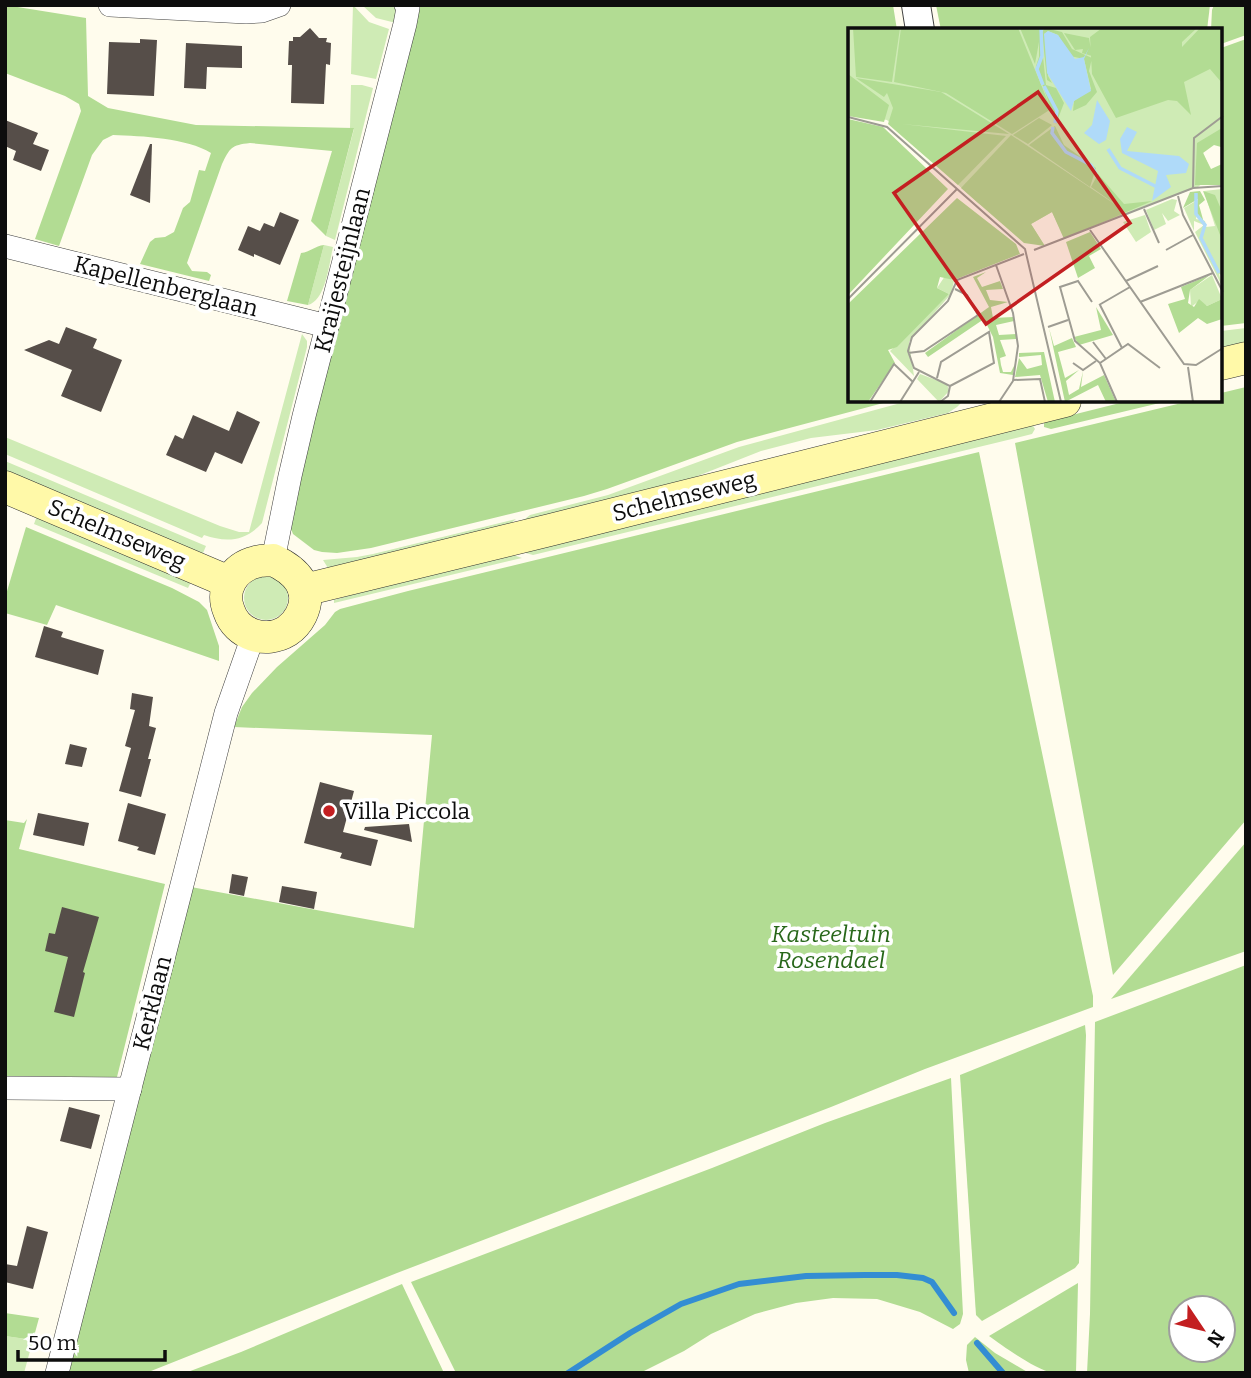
<svg xmlns="http://www.w3.org/2000/svg" width="1251" height="1378" font-family="Bitter,serif">
	<style>
		.green { fill: #cfebb5 }
		.forest { fill: #b2dc93; fill-rule: evenodd }
		.lines { fill: none; stroke-linecap: round; stroke-linejoin: round }
		.stream { stroke: #338dd3; stroke-width: 6 }
		.building { fill: #564e49 }
		.minor-casing { stroke: #404040; stroke-width: 24 }
		.tertiary-casing { stroke: #404040; stroke-width: 30 }
		.secondary-casing { stroke: #2f2f2f; stroke-width: 33 }
		.minor { stroke: #fff; stroke-width: 23 }
		.tertiary { stroke: #fff; stroke-width: 28 }
		.secondary { stroke: #fff9a8; stroke-width: 32 }
		.poi-dot { fill: #c31f21; stroke: #fff; stroke-width: 2.5 }
		.labels { text-anchor: middle; stroke-width: 7; stroke-linejoin: round; paint-order: stroke }
		.street-label { font-size: 23px; fill: #0d0d0d; stroke: #fff }
		.poi-label { font-size: 23px; fill: #0d0d0d; stroke: #fff; text-anchor: start }
		.park-label { font-size: 23px; font-style: italic; fill: #28671a; stroke: #fff }
		.inset-river { fill: none; stroke: #afdaf9; stroke-width: 3.5 }
		.inset-road { fill: none; stroke: #9e9c93; stroke-width: 2 }
		.view { fill: #c31f21; fill-opacity: 0.15; stroke: #c31f21; stroke-width: 3.5 }
		.inset-edge { fill: none; stroke: #0d0d0d; stroke-width: 3.5 }
	</style>
	<rect width="100%" height="100%" fill="#fffced"/>
	<g class="green">
		<path d="M353 5 369 22 389 29 376 79 351 74Z"/>
		<path d="M362 5H394L396 12V23L376 18Z"/>
		<path d="M351 85H362L373 88 335 240 326 236 354 129 350 128Z"/>
		<path d="M324 245 333 247C329 264 326 300 308 305Z"/>
		<path d="M1246 328V345L1221 350V331Z"/>
		<path d="M302 334 307 341V347L262 523C246 541 227 543 204 535L202 538 5 454V437L220 526 239 532H249Z"/>
		<path d="M908 401H963L957 407 948 413 877 430 811 438 761 451 690 479 611 503 516 526 530 515 608 495 739 447Z"/>
		<path d="M1032 424 1035 429 1032 434 533 555 515 550Z"/>
		<path d="M5 461 206 546 203 553 162 539 5 475Z"/>
		<path d="M38 513 191 582 188 588 34 524Z"/>
		<path d="M516 519 502 531 420 552 328 568 323 560 357 557 373 554Z"/>
		<path d="M505 552 522 558 334 603V600Z"/>
		<circle cx="266" cy="598" r="22"/>
		<path d="M5 1336 33 1340 24 1373H5Z"/>
	</g>
	<g class="forest">
		<path d="M5 5 86 18 88 96 108 108 196 125 354 128 326 236 311 221 332 151 250 143C231 145 230 148 222 164L187 263 192 271 207 272 211 275 209 281 140 264 150 242 155 238 165 237 174 232 183 208 190 202 199 170 205 171 211 153C187 138 142 136 113 135L103 140 92 155 59 246 35 239 81 111 79 104 65 96 5 73Z"/>
		<path d="M418 5H893L897 30H850V401H891L737 442 607 489 584 496 371 548 337 553 322 552 314 550 293 534 291 529 295 489 335 323Z"/>
		<path d="M936 5H1210L1207 30H941Z"/>
		<path d="M1214 5H1246V35L1221 44V30H1211L1212 10Z"/>
		<path d="M1246 39V323L1221 326V48Z"/>
		<path d="M324 245 308 305 287 301 301 253C310 252 315 246 324 245Z"/>
		<path d="M1246 387V820L1113 975 1015 443 1190 401H1221V393Z"/>
		<path d="M1128 401H1168L1051 429 1044 427V422Z"/>
		<path d="M979 452 1093 996V1007L925 1069 831 1107 397 1273 146 1373H67L191 887 414 928 432 735 234 727 242 707 252 693 277 667 325 625 335 612 340 609 408 591Z"/>
		<path d="M26 527 172 588 199 602 207 610 219 646V661L56 605 47 625 5 613V598Z"/>
		<path d="M27 819 19 849 165 884 117 1077 5 1076V820L24 823Z"/>
		<path d="M1246 842V951L1111 999Z"/>
		<path d="M1246 965V1373H1087L1090 1314 1095 1022ZM1181 1308H1223V1350H1181Z"/>
		<path d="M1085 1025 1086 1035 1079 1263 1075 1268 982 1321 976 1315 960 1075Z"/>
		<path d="M951 1078 963 1314 960 1324 953 1329 920 1312 877 1299 833 1298 796 1303 755 1314 711 1334 684 1351 640 1373H456L411 1282 712 1168 825 1123Z"/>
		<path d="M1078 1283 1076 1373C1068 1373 1060 1374 1053 1373 1035 1369 1004 1347 989 1336Z"/>
		<path d="M402 1284 444 1373H185L241 1352Z"/>
		<path d="M5 1313 39 1318 33 1340 5 1336Z"/>
		<path d="M975 1337 995 1353 1029 1373H969L966 1360 967 1345Z"/>
	</g>
	<g class="lines">
		<g class="stream">
			<path d="M977 1343 1003 1373"/>
			<path d="M568 1373 630 1333 681 1304 739 1284 806 1276 865 1275H897L923 1278 932 1282 954 1313"/>
		</g>
	</g>
	<g class="building">
		<path d="M310 28 319 38H327L326 42 331 43 330 65 326 64 324 104 291 103 292 65H288L289 41H293V37H300Z"/>
		<path d="M140 39 157 40 154 96 107 94 109 42 140 43Z"/>
		<path d="M186 43 242 46V68L207 67 206 89 184 88Z"/>
		<path d="M5 120 38 133 33 144 49 150 41 171 13 160 16 151 5 146Z"/>
		<path d="M150 144H152L150 203 130 195Z"/>
		<path d="M280 212 299 220 280 265 254 254V257L238 250 248 226 260 231 264 223 274 227Z"/>
		<path d="M66 327 97 339 93 348 122 360 101 412 61 396 72 370 24 350 49 340 59 344Z"/>
		<path d="M237 411 260 422 242 464 215 452 206 472 166 455 175 435 183 439 193 415 229 431Z"/>
		<path d="M44 626 63 632 61 637 104 650 98 675 35 657Z"/>
		<path d="M132 693 153 697 149 726 156 728 148 759H151L141 797 119 791 131 748 125 746 135 710 130 709Z"/>
		<path d="M70 744 87 748 82 767 65 764Z"/>
		<path d="M320 782 354 791 343 832 378 840 371 866 340 858 342 853 304 843Z"/>
		<path d="M128 803 166 814 155 855 137 850 139 847 118 841Z"/>
		<path d="M38 813 89 823 84 846 33 835Z"/>
		<path d="M409 824 412 842 364 830 365 827Z"/>
		<path d="M232 874 248 877 244 896 229 893Z"/>
		<path d="M282 886 317 892 314 909 279 902Z"/>
		<path d="M62 907 99 917 83 972 85 973 74 1017 54 1012 68 957 45 951 49 933 55 934Z"/>
		<path d="M69 1107 100 1115 91 1149 60 1141Z"/>
		<path d="M27 1226 48 1232 33 1289 5 1282V1264L17 1266Z"/>
	</g>
	<g class="lines">
		<g class="minor-casing">
			<g id="minor">
				<path d="M110 5 246 12 262 11 279 5"/>
				<path d="M5 246 327 326"/>
				<path d="M273 560 290 476 304 416 405 24 408 8 406 5"/>
				<path d="M5 1088 130 1089"/>
				<path d="M57 1373 226 713 253 636"/>
			</g>
		</g>
		<g class="tertiary-casing">
			<path id="tertiary" d="M916 5 920 30"/>
		</g>
		<g class="secondary-casing">
			<g id="secondary">
				<path d="M1221 364 1246 358"/>
				<path d="M5 487 229 582"/>
				<path d="M273 560C295 570 314 588 301 615 298 621 293 627 287 631 266 644 237 635 229 611 220 589 234 567 256 562 261 560 268 561 273 560Z"/>
				<path d="M304 590 550 530 1065 401"/>
			</g>
		</g>
		<use href="#minor" class="minor"/>
		<use href="#tertiary" class="tertiary"/>
		<use href="#secondary" class="secondary"/>
	</g>
	<circle class="poi-dot" cx="329" cy="811" r="7"/>
	<g class="labels">
		<g class="street-label">
			<text transform="translate(342 270) rotate(-76)" y="8">Kraijesteijnlaan</text>
			<text transform="translate(166 286) rotate(14)" y="8">Kapellenberglaan</text>
			<text transform="translate(684 496) rotate(-14)" y="8">Schelmseweg</text>
			<text transform="translate(117 534) rotate(23)" y="8">Schelmseweg</text>
			<text transform="translate(152 1003) rotate(-76)" y="8">Kerklaan</text>
		</g>
		<g class="poi-label">
			<text x="343" y="819">Villa Piccola</text>
		</g>
		<g class="park-label">
			<text x="831" y="942">Kasteeltuin<tspan x="831" dy="26">Rosendael</tspan></text>
		</g>
	</g>
	<g transform="translate(848 28)">
		<rect width="374" height="374" fill="#fffced"/>
		<path d="M0 0H374V111L354 122 363 143 374 139 350 159 216 209 204 184 183 196 196 217 130 175 39 92 0 86ZM374 161V247L371 246 374 258 347 204 356 197 346 193V203L336 180 351 171 348 191 357 193 358 199 367 198 356 163ZM324 171 329 172 326 183 332 187 320 193 314 185 318 196 306 202 298 182ZM297 187 303 204 288 214 275 194ZM364 247 374 271 359 278 351 273 343 279 342 262ZM97 248 106 253 103 266 61 314 66 348 42 323 101 266 89 260ZM72 346 99 356 101 363 91 374 69 351Z" fill="#cfebb5"/>
		<path d="M5 0H52L44 54 8 49ZM53 0H170L203 81 164 106 98 65 46 54ZM172 0H192L198 57 208 60 216 75 208 96 188 38 191 29V14L187 36ZM197 0 214 4 224 21 244 30 241 43 249 64 238 77 225 83 226 73 243 61 236 31 222 28 210 7 200 3 196 6 200 14V48L204 55 199 52 194 4ZM254 0H349L334 14V19L352 0H374V55L362 41 336 54 343 87 329 73 320 72 268 90 244 46 242 9ZM216 5 241 10 244 28 234 25 235 21 227 22ZM0 46 41 77 36 94 0 88ZM8 50 93 64 161 106 54 96 158 108 110 157 40 96 45 80 39 65 36 69ZM191 90 204 97 180 116 165 107ZM0 91 35 99 100 161 0 267ZM207 98 216 117 248 140 242 159 181 117ZM374 100 373 119 366 117 355 125 363 141 374 136V157H347L349 115ZM163 107 277 183 243 159 250 146 276 176 304 173 216 211 204 184 183 196 197 218 176 215 113 160ZM352 163 357 172 351 177 356 195 348 186 350 171 335 180 342 164ZM355 163 367 167 373 181 374 212ZM109 170 168 216 172 226 106 252 92 249 89 260 101 266 49 319 40 322 47 335 20 374H0V276ZM242 204 253 221 241 228 247 240 230 250 218 214ZM138 244 129 250 134 259 152 253 155 261 138 262 142 272 160 274 143 279 145 290 165 289 166 293 148 297 151 307 168 306V311L152 312 158 328 152 330 153 337 155 344H163L167 336 165 347 152 345 145 309 136 291 80 329 77 325 141 279 125 249ZM362 247 342 262 340 275 346 279 351 271 359 278 374 271V291L359 296 350 290 331 305 320 276 337 271 333 259ZM248 279 265 307 231 317 226 309 253 302ZM201 300 206 318 224 310 228 319 210 324 217 350 231 342 218 353 221 367 231 361 235 343 233 359 256 347 268 374H258L250 357 217 374ZM196 324 207 374H200L192 347 167 349 171 330 179 341 194 337 193 327 171 329V325Z" fill="#b2dc93"/>
		<path d="M200 3 210 7 227 31 236 29 241 20 236 31 243 63 226 73 223 83 199 45 196 6ZM249 72 262 93 258 112 251 116 236 105 244 97ZM279 99 289 104 279 123 331 128 341 136 338 145 318 147 323 159 304 173 310 143 274 125 272 111Z" fill="#afdaf9"/>
		<path class="inset-river" d="M193 0 194 28 189 41 195 57M196 58 209 83 207 95M205 99 204 105 218 124 243 137 248 146M260 121 272 140 309 159M348 165V186L357 197 353 210 371 245"/>
		<path class="inset-road" d="M0 89 39 99 177 221 213 374M345 160 346 110 375 88M330 168 335 187 375 264M296 181 311 215M242 202 336 336 348 337 375 320M186 222 345 160 375 158M318 222 345 207M148 237 165 285 170 318 165 353 151 374M278 253 310 238M0 271 109 161M244 274 230 253 212 259 227 313 252 335 269 374M292 274 365 245M251 277 282 259M252 277 274 320M200 299 220 292M245 314 258 331M60 325 76 323 130 287 119 267 107 261M225 335 235 342 248 333M252 335 280 316 312 340M340 339 345 374M89 350 93 334 141 304 146 335 102 358M165 352 192 351 197 374M22 374 46 336 65 354M52 374 71 344M92 374 100 368 102 358 66 340 60 323 64 309 100 273 109 252 176 226"/>
		<path class="view" d="M190 64 282 195 138 296 46 165Z"/>
		<rect width="374" height="374" class="inset-edge"/>
	</g>
	<rect width="1251" height="1378" fill="none" stroke="#0d0d0d" stroke-width="14"/>
	<g transform="translate(1202 1329) rotate(125)"><circle r="33" fill="#ffffff" stroke="#9e9e9e" stroke-width="2"/>
	<path d="M0-5L12 26L0 18L-12 26Z" fill="#c31f21"/>
	<text y="-10" font-size="19" font-weight="bold" text-anchor="middle" fill="#0d0d0d">N</text>
	</g>
	<path d="M18 1350v10h147v-10" fill="none" stroke="#0d0d0d" stroke-width="3.5"/>
	<text x="28" y="1350" font-size="21" fill="#0d0d0d" stroke="#ffffff" stroke-width="5" paint-order="stroke">50 m</text>
</svg>
